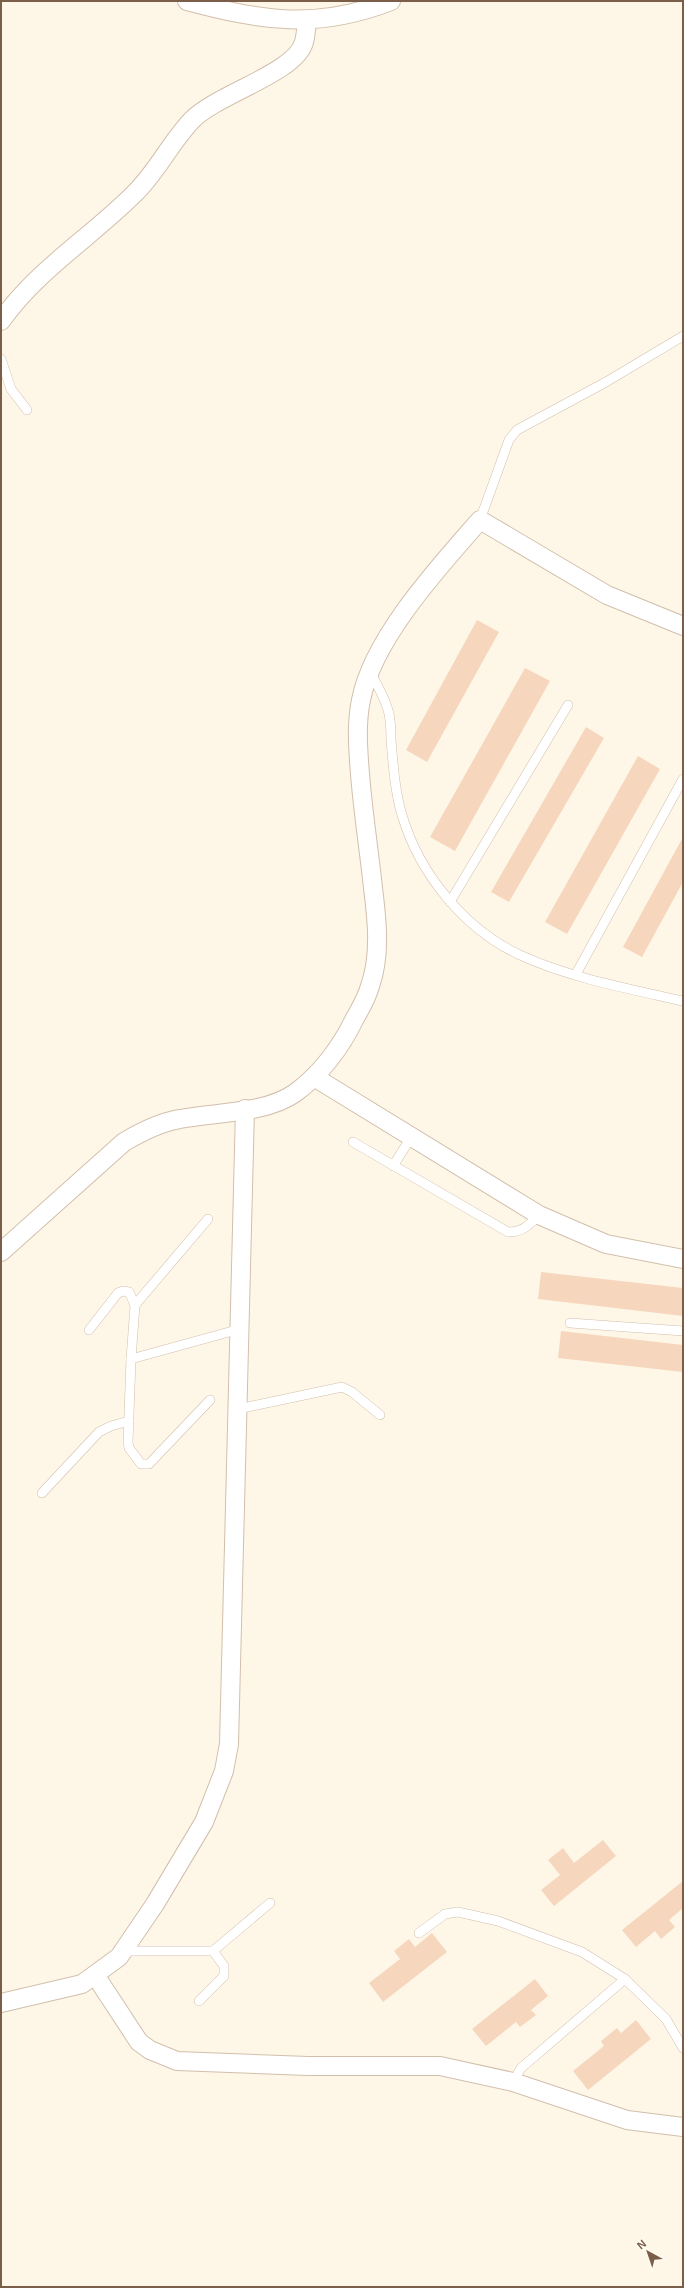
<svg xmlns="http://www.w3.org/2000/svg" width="684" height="2288" font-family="Helvetica,sans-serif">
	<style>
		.building { fill: #f6d7bd }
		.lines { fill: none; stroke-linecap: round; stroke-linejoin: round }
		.lane-casing { stroke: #d2bfac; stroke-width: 10 }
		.street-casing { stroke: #d2bfac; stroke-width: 20 }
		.lane { stroke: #fff; stroke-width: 9 }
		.street { stroke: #fff; stroke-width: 18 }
	</style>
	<rect width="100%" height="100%" fill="#fef7e8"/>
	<g class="building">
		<path d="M477 620 499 632 427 762 406 750Z"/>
		<path d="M525 668 550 681 455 851 430 837Z"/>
		<path d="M586 727 604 738 509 902 491 892Z"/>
		<path d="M638 756 660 769 567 934 545 922Z"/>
		<path d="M683 837V882L642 957 623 947Z"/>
		<path d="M541 1272 683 1288V1316L538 1299Z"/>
		<path d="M561 1331 683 1345V1372L558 1358Z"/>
		<path d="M603 1840 616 1856 554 1906 541 1890 560 1875 548 1860 563 1848 574 1863Z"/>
		<path d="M683 1881V1908L669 1920 675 1927 661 1939 655 1931 636 1947 622 1930Z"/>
		<path d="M432 1933 447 1952 383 2002 369 1983 400 1959 394 1951 409 1939 415 1947Z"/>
		<path d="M535 1979 548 1996 531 2010 536 2015 520 2027 516 2022 486 2046 472 2029Z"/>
		<path d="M636 2020 651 2039 588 2090 573 2071 604 2046 601 2041 617 2028 621 2033Z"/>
	</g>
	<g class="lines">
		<g class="lane-casing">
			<g id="lane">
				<path d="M1 359 11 389 27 410"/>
				<path d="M480 520 509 440 517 430 606 382 683 336"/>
				<path d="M370 672C377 684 384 696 388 710 391 719 391 730 391 740 393 764 395 792 402 815 419 873 464 929 520 955 570 978 630 989 683 1001"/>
				<path d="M450 902 568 705"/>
				<path d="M576 974 683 779"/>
				<path d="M353 1142 508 1232C523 1232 529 1225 539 1215"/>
				<path d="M393 1166 412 1136"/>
				<path d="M135 1305 208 1219"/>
				<path d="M570 1323 683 1331"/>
				<path d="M89 1330 118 1293 123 1291 129 1292 135 1305 131 1359"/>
				<path d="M210 1400 149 1464H141L129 1448 128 1442 131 1359 240 1329"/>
				<path d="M238 1409 342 1387 352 1392 380 1415"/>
				<path d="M42 1493 99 1432 111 1426 129 1421"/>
				<path d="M419 1933 445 1914 458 1912 498 1921 582 1952 625 1979 666 2019 683 2048"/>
				<path d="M123 1951H213L270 1903"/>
				<path d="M199 2001 224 1976V1966L213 1951"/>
				<path d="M513 2082 521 2068 625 1979"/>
			</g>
		</g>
		<g class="street-casing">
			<g id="street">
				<path d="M187 1C263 21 316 30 391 1"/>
				<path d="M1 321C37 270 90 238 134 194 157 172 170 143 192 120 217 94 296 73 304 42 306 35 306 28 307 21"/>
				<path d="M314 1077 539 1215 606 1244 683 1259"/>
				<path d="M1 1252 124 1142C141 1132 160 1122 180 1119 216 1112 265 1114 295 1093 320 1075 341 1047 354 1020 360 1009 367 998 370 986 381 955 377 920 373 888 369 850 363 812 360 774 358 749 356 724 361 700 373 638 439 567 480 520L607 595 683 626"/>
				<path d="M95 1975 139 2042 150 2050 177 2061 308 2066H440L513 2082 627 2120 683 2127"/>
				<path d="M1 2003 82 1984 119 1957 155 1904 204 1822 224 1771 229 1744 245 1109"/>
			</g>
		</g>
		<use href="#lane" class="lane"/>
		<use href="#street" class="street"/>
	</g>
	<rect width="684" height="2288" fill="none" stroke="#7b5e49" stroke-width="4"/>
	<g transform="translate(648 2252) rotate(320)" stroke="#fffaf0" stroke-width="3" paint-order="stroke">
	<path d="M0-3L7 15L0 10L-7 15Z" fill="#7b5e49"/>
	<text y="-6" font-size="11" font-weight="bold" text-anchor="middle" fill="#7b5e49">N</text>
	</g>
</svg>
